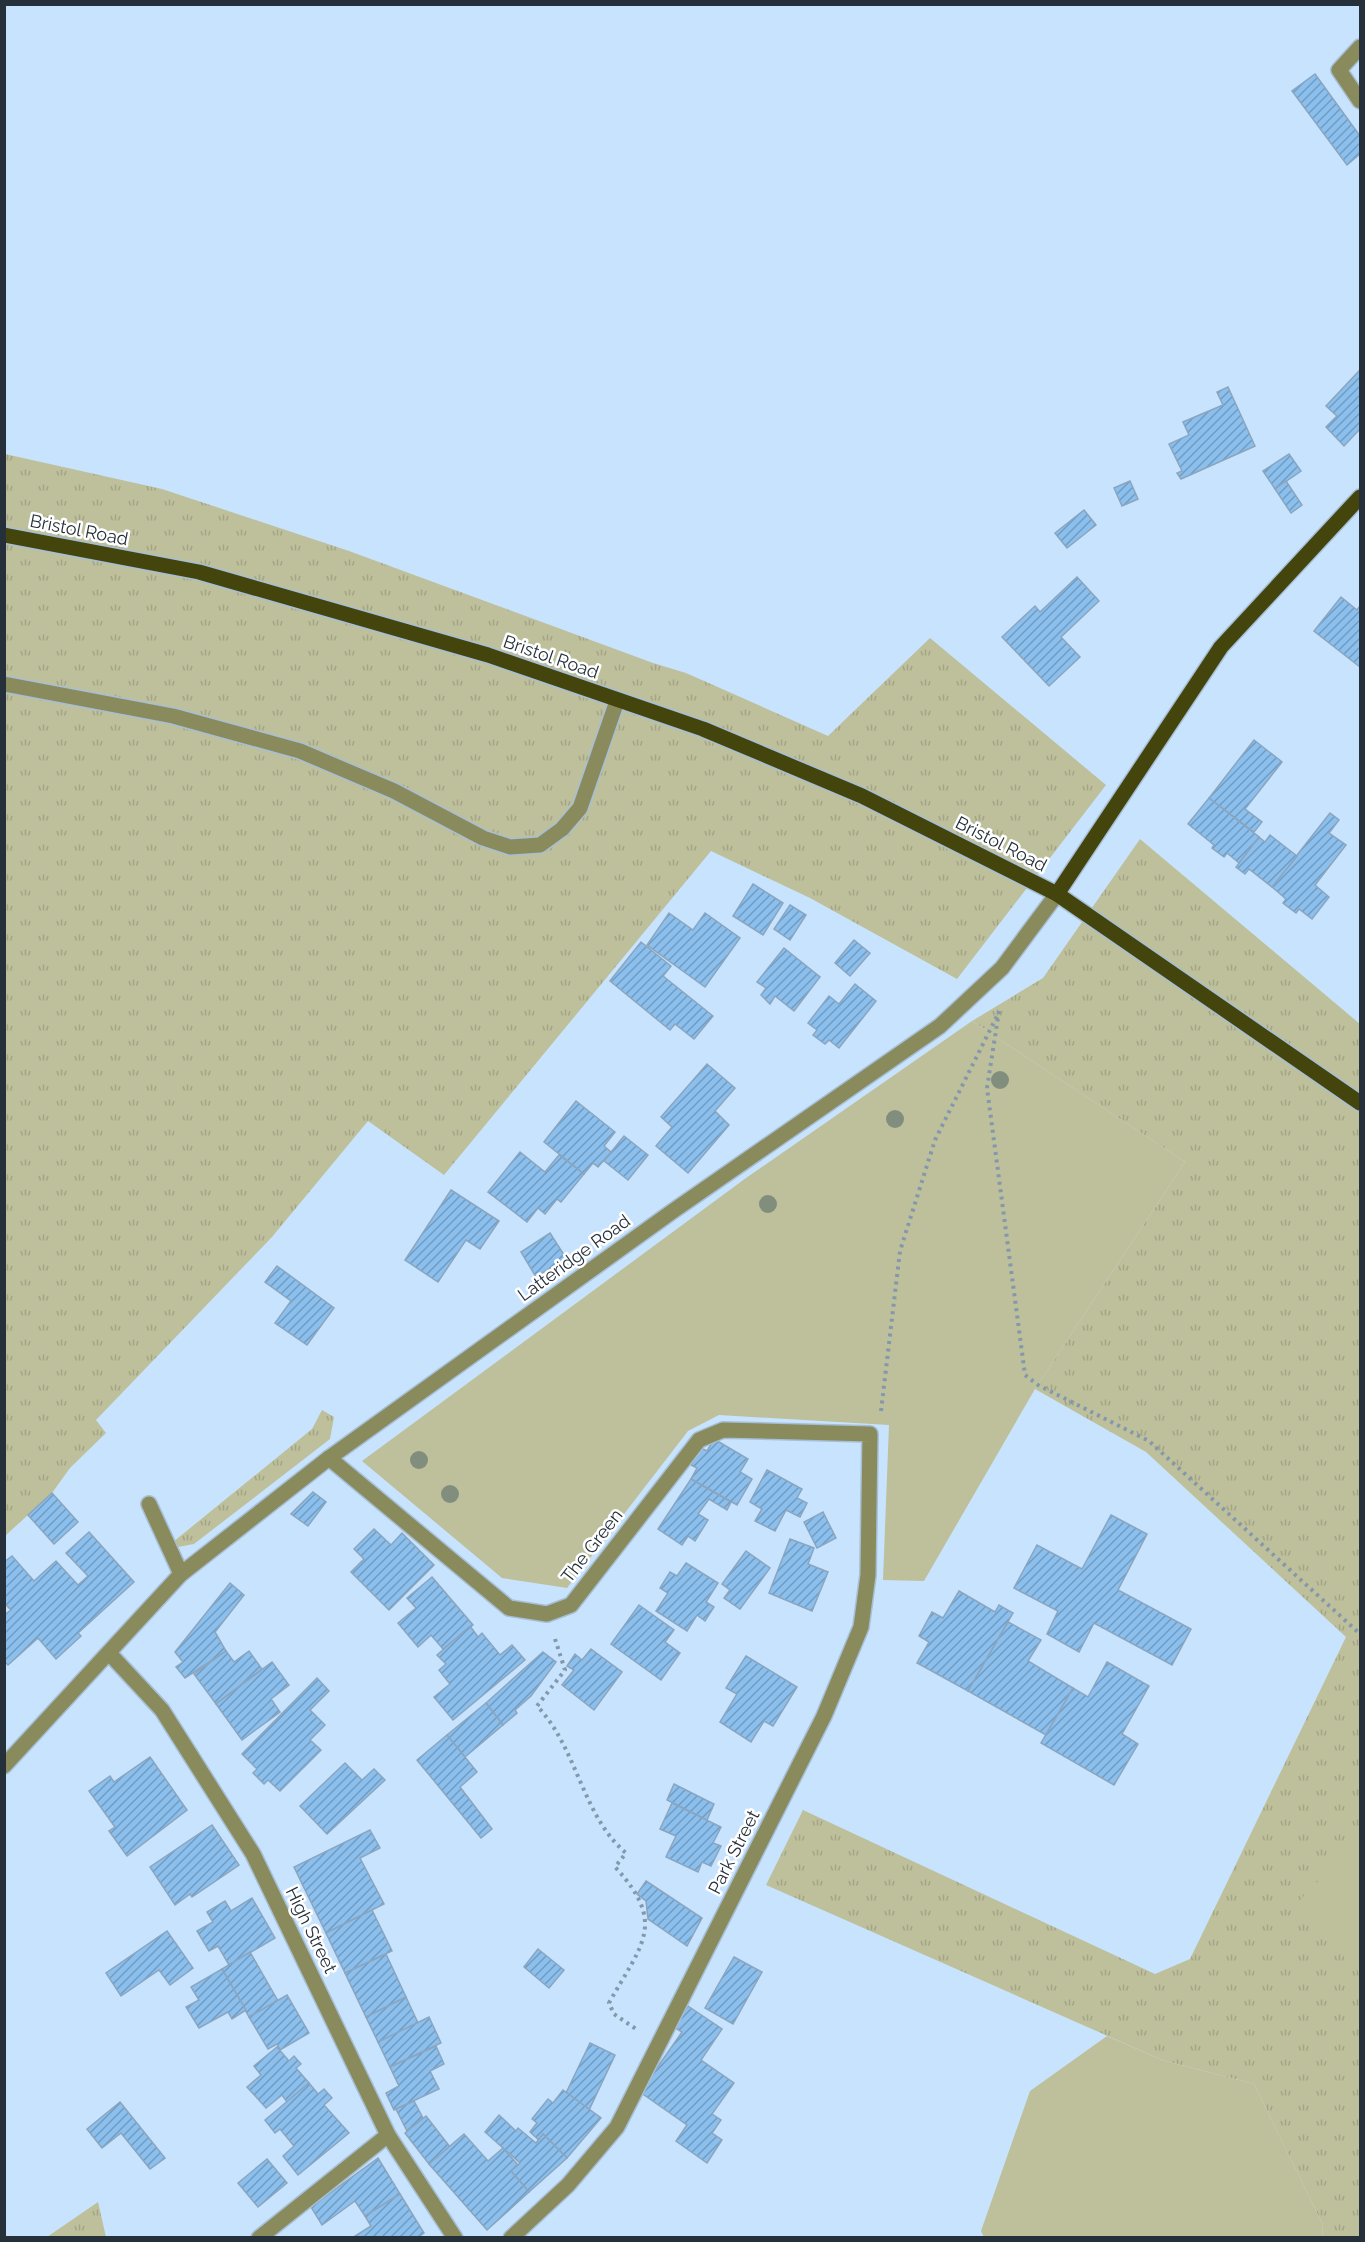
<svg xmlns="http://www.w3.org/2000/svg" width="1365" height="2242" font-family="Raleway,sans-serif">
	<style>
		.grass { fill: url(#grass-tufts) }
		.park { fill: #bec09b }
		.building { fill: url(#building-hatch); stroke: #8ba5be; stroke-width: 1.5 }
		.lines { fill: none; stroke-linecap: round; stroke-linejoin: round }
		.minor-casing { stroke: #a7bfd6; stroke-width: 18 }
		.major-casing { stroke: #a7bfd6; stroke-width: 18 }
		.path { stroke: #8398ab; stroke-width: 4; stroke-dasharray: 3 4.5; stroke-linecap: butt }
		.minor { stroke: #8a8b5d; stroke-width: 15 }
		.major { stroke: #44450d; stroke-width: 15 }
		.tree { fill: #818e7e }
		.labels { text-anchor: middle; stroke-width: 5; stroke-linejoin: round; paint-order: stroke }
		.street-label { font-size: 18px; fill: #25303a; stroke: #fff }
	</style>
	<defs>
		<pattern id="grass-tufts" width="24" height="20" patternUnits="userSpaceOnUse" patternTransform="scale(1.5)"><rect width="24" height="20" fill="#bec09b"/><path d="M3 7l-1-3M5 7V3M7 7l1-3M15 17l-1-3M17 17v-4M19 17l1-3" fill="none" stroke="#a3a586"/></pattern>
		<pattern id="building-hatch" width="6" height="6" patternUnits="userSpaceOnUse" patternTransform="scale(1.5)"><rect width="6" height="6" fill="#8bbfed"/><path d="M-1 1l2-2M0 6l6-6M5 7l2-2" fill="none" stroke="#719cc1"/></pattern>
	</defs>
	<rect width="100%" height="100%" fill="#c7e3fd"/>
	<g class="grass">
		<path d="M5 454 162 489 349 551 653 663 686 673 828 736 930 638 1106 785 957 979 810 898 711 851 444 1175 368 1121 272 1237 96 1420 106 1433 70 1468 52 1493 5 1536Z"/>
		<path d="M1140 839 1360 1024V2237H1322L1323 2225 1254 2084 1162 2060 766 1885 803 1810 1155 1974 1190 1959 1346 1637 1146 1452 1035 1389 1185 1162 972 1021 1043 978Z"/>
		<path d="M322 1410 334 1417 330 1439 194 1544 178 1547 173 1542 312 1429Z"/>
		<path d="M98 2202 106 2237H47Z"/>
	</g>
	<g class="park">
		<path d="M972 1021 1185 1162 1035 1389 924 1581 883 1580 889 1425 719 1415 688 1431 567 1588 502 1578 362 1461 746 1178Z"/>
		<path d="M1360 1839V1973L1294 1906Z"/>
		<path d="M1107 2036 1162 2060 1254 2084 1323 2225 1322 2237H984L981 2231 1030 2091Z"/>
	</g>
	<g class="building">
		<path d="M1315 74 1360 136V154L1347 165 1292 91Z"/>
		<path d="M1360 370V429L1344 446 1326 427 1337 416 1326 406Z"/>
		<path d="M1228 387 1255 446 1181 479 1177 473 1182 471 1169 444 1189 435 1183 422 1223 405 1217 392Z"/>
		<path d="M1289 454 1301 471 1275 489 1263 471Z"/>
		<path d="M1130 481 1138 499 1122 506 1114 488Z"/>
		<path d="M1286 481 1302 505 1291 513 1275 489Z"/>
		<path d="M1084 510 1096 525 1067 548 1055 533Z"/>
		<path d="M1077 577 1099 601 1061 637 1080 657 1049 686 1002 637 1035 606 1040 612Z"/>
		<path d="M1341 597 1357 610 1360 606V667L1314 631Z"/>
		<path d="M1254 740 1282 762 1245 809 1262 822 1254 832 1209 798Z"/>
		<path d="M1209 798 1259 837 1239 863 1227 853 1224 857 1212 848 1214 845 1188 824Z"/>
		<path d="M1330 813 1339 820 1329 833 1346 845 1315 885 1329 897 1312 919 1299 909 1296 913 1283 903 1286 899 1272 887Z"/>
		<path d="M1270 835 1297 856 1272 887 1249 869 1245 874 1236 867 1259 837 1265 842Z"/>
		<path d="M753 884 783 903 763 935 733 916Z"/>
		<path d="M790 905 806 915 790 940 774 929Z"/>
		<path d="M669 913 693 930 705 913 740 938 705 987 647 945Z"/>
		<path d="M854 940 870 953 850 976 835 963Z"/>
		<path d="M641 942 671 966 663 976 713 1016 694 1039 675 1024 670 1030 610 981Z"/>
		<path d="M784 948 820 977 794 1011 775 996 770 1004 761 995 766 988 757 982Z"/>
		<path d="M855 984 876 1001 839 1048 829 1040 825 1044 813 1035 817 1030 808 1023 829 996 839 1004Z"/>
		<path d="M707 1064 735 1088 715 1111 729 1125 688 1173 656 1146 672 1127 661 1117Z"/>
		<path d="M576 1101 615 1132 604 1146 611 1152 598 1167 593 1163 584 1174 544 1142Z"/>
		<path d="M624 1136 648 1155 628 1180 604 1161Z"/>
		<path d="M520 1152 545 1172 559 1155 584 1174 561 1202 557 1199 545 1214 538 1208 527 1222 488 1192Z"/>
		<path d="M451 1190 499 1221 480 1249 466 1240 438 1282 405 1260Z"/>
		<path d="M550 1233 566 1258 536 1277 521 1252Z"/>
		<path d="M277 1266 334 1308 307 1345 275 1323 291 1301 265 1282Z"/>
		<path d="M714 1439 748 1459 740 1472 752 1479 737 1505 691 1479 697 1468 691 1465 701 1448 707 1451Z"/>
		<path d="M767 1470 802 1489 797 1498 807 1503 800 1517 786 1510 775 1531 755 1521 762 1509 750 1502Z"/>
		<path d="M691 1479 731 1502 727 1510 709 1499 698 1514 708 1520 695 1541 688 1536 682 1545 658 1529Z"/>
		<path d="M313 1492 326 1502 308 1526 291 1514Z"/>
		<path d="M52 1493 78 1522 54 1544 28 1515Z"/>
		<path d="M823 1512 836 1538 817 1548 804 1522Z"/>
		<path d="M1111 1515 1147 1534 1118 1590 1191 1629 1172 1665 1094 1623 1079 1652 1047 1634 1058 1611 1014 1588 1037 1545 1082 1569Z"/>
		<path d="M374 1529 391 1545 402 1533 434 1565 389 1610 351 1572 364 1559 354 1549Z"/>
		<path d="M89 1532 134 1582 78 1633 81 1636 56 1659 38 1638 8 1665 4 1661V1615L11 1610 4 1603V1562L12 1556 34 1581 56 1561 78 1585 88 1576 66 1553Z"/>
		<path d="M790 1539 814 1548 808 1564 828 1572 812 1611 769 1593Z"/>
		<path d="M746 1551 770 1568 740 1609 724 1598 730 1590 722 1584Z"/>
		<path d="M686 1563 718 1583 706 1602 714 1607 705 1621 697 1615 687 1631 656 1611 668 1593 660 1588 670 1572 677 1576Z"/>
		<path d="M432 1577 473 1625 443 1649 431 1635 418 1647 398 1623 416 1608 407 1598Z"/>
		<path d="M230 1583 244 1595 215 1632 226 1651 185 1678 176 1667 183 1662 175 1652Z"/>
		<path d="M959 1591 995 1612 999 1605 1013 1613 968 1691 917 1663 929 1642 919 1636 932 1612 943 1618Z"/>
		<path d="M639 1605 674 1630 665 1642 680 1653 661 1680 611 1644Z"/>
		<path d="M1008 1622 1041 1640 1028 1661 1073 1688 1046 1735 968 1691Z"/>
		<path d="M470 1626 478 1637 482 1633 500 1655 512 1645 525 1660 453 1720 434 1697 450 1684 439 1670 446 1664 437 1655Z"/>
		<path d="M591 1649 622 1672 594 1710 562 1685 574 1670 567 1666 575 1654 582 1660Z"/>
		<path d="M226 1651 234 1662 249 1651 262 1669 216 1704 194 1674Z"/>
		<path d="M543 1652 556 1662 531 1696 515 1710 517 1713 503 1725 486 1703Z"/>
		<path d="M746 1656 797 1687 773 1726 764 1721 751 1742 720 1722 737 1694 726 1688Z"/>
		<path d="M272 1662 289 1685 271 1699 280 1712 242 1740 216 1704Z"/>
		<path d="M1107 1662 1149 1686 1122 1734 1138 1744 1114 1785 1041 1743 1073 1688 1088 1697Z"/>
		<path d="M317 1678 329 1691 310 1710 325 1725 310 1740 321 1750 280 1791 268 1780 264 1784 253 1773 257 1769 242 1754Z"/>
		<path d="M486 1703 503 1725 465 1757 447 1735Z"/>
		<path d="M447 1735 477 1772 460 1787 492 1829 481 1838 417 1760Z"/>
		<path d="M150 1757 187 1810 127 1856 109 1831 115 1827 89 1791 110 1776 114 1782Z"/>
		<path d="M345 1763 362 1780 374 1769 385 1780 327 1834 300 1806Z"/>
		<path d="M674 1784 714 1804 707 1820 667 1800Z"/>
		<path d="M672 1803 721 1827 713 1843 721 1846 711 1866 702 1862 698 1872 666 1857 676 1836 660 1829Z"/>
		<path d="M212 1825 239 1865 192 1897 190 1894 175 1905 150 1867Z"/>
		<path d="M370 1830 380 1848 360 1858 384 1904 326 1933 294 1867Z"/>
		<path d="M646 1881 702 1918 687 1946 648 1919 646 1901 637 1894Z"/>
		<path d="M252 1898 275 1938 229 1965 218 1946 209 1951 197 1931 213 1922 207 1912 225 1901 231 1911Z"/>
		<path d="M372 1910 392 1951 345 1973 326 1933Z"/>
		<path d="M167 1931 193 1968 170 1985 159 1970 121 1996 106 1973Z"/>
		<path d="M538 1949 564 1970 549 1988 524 1967Z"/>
		<path d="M250 1952 278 2001 249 2017 222 1969Z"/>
		<path d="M386 1954 406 1997 366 2017 345 1973Z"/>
		<path d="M734 1957 762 1972 733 2024 705 2008Z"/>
		<path d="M222 1969 246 2010 232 2019 228 2012 199 2028 186 2007 199 2000 191 1987Z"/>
		<path d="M287 1995 309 2033 280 2050 277 2044 268 2049 249 2017Z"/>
		<path d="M406 1997 418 2023 378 2042 366 2017Z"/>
		<path d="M688 2006 722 2029 701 2060 734 2083 712 2114 721 2120 712 2133 722 2140 707 2163 676 2141 687 2125 640 2092 682 2032 674 2027Z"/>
		<path d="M429 2017 441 2043 390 2067 378 2042Z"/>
		<path d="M590 2043 615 2055 589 2110 566 2093Z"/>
		<path d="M436 2046 444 2064 430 2071 439 2089 394 2110 386 2093 399 2086 390 2067Z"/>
		<path d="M277 2047 289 2061 294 2056 301 2064 296 2068 309 2083 287 2102 282 2095 266 2108 247 2087 261 2075 254 2066Z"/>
		<path d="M309 2083 318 2094 324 2089 332 2098 324 2105 349 2133 298 2175 283 2156 294 2146 280 2129 275 2133 265 2120Z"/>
		<path d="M563 2090 601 2118 567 2158 543 2134 539 2140 530 2132 537 2123 532 2119 548 2099 553 2103Z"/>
		<path d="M414 2101 423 2118 407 2131 396 2109Z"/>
		<path d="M120 2102 165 2158 150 2169 121 2133 102 2148 87 2129Z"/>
		<path d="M499 2115 516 2131 518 2128 536 2143 543 2134 567 2158 529 2192 511 2171 520 2163 485 2132Z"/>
		<path d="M426 2116 450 2147 429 2164 405 2133Z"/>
		<path d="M464 2134 488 2161 503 2148 518 2165 511 2171 529 2192 487 2230 429 2164Z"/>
		<path d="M378 2158 400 2194 365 2216 355 2201 322 2225 311 2207Z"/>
		<path d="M267 2159 287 2183 258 2207 238 2183Z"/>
		<path d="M400 2194 424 2233 417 2238H352L371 2226 365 2216Z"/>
	</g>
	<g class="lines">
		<g class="minor-casing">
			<g id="minor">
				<path d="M1360 47 1339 70 1360 101"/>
				<path d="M4 684 173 716 300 751 394 791 483 838 510 847 540 845 562 829 580 808 617 701"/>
				<path d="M329 1458 509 1608 547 1614 571 1605 699 1440 723 1430 870 1434 868 1575 861 1627 824 1716 617 2127 568 2185 511 2238"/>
				<path d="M149 1504 181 1574"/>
				<path d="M109 1653 162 1710 253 1854 388 2135 455 2238"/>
				<path d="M4 1766 181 1574 329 1458 673 1211 940 1026 1002 968 1057 894"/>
				<path d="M259 2238 388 2135"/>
			</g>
		</g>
		<g class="major-casing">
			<g id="major">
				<path d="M4 535 199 572 488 655 703 729 862 796 1057 894 1360 1103"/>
				<path d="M1057 894 1221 647 1360 497"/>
			</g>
		</g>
		<g class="path">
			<path d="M999 1011 987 1088 1025 1375 1038 1385 1149 1441 1360 1634"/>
			<path d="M881 1411 900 1251 935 1140 997 1016"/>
			<path d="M555 1639 565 1670 537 1706C577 1747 582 1816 626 1853L615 1867C668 1924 641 1945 609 2003L614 2014 636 2029"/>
		</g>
		<use href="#minor" class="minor"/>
		<use href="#major" class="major"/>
	</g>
	<g class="tree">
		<circle cx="1000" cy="1080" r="9"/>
		<circle cx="895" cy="1119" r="9"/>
		<circle cx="768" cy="1204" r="9"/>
		<circle cx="419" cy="1460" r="9"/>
		<circle cx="450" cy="1494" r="9"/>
	</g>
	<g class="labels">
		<g class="street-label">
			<text transform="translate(79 530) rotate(11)" y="6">Bristol Road</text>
			<text transform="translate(551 657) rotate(19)" y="6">Bristol Road</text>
			<text transform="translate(1001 844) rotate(27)" y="6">Bristol Road</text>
			<text transform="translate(574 1258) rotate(-36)" y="6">Latteridge Road</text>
			<text transform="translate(592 1546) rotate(-52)" y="6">The Green</text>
			<text transform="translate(734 1852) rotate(-63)" y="6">Park Street</text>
			<text transform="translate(311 1930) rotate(64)" y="6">High Street</text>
		</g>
	</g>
	<rect width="1365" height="2242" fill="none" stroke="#25303a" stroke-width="12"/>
</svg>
